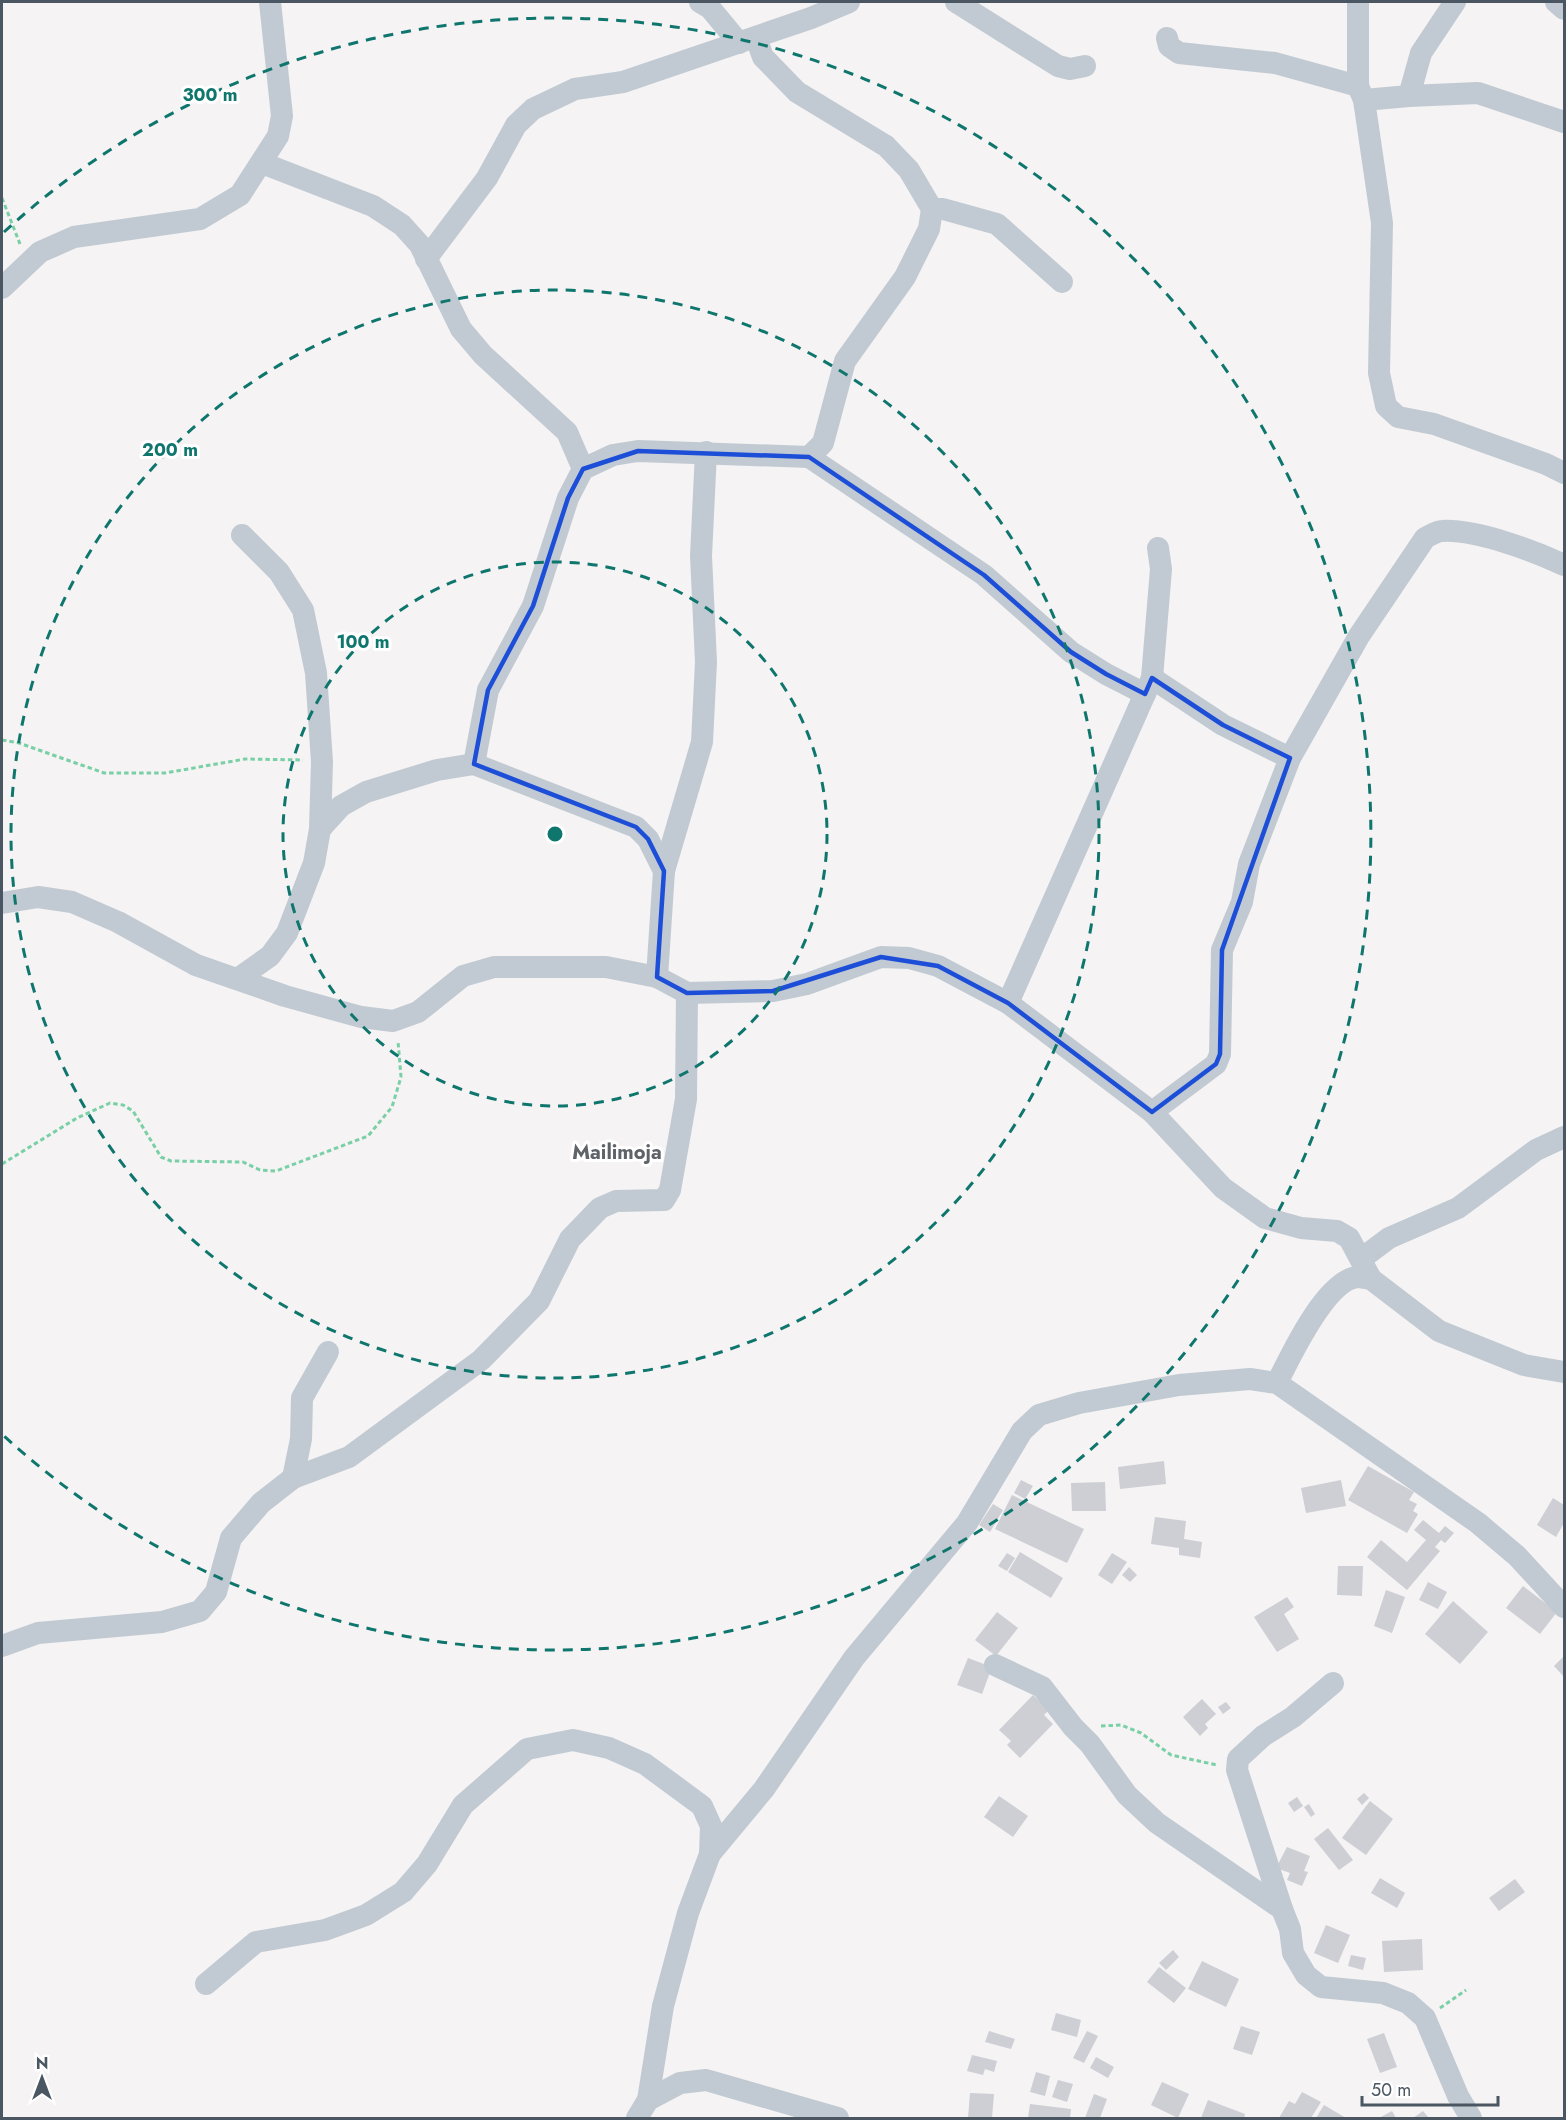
<svg xmlns="http://www.w3.org/2000/svg" width="1566" height="2120" font-family="Jost,sans-serif">
	<style>
		.building { fill: #cdcfd5 }
		.lines { fill: none; stroke-linecap: round; stroke-linejoin: round }
		.path { stroke: #7ad0a6; stroke-width: 3; stroke-dasharray: 4.5 3; stroke-linecap: butt }
		.minor { stroke: #c1cad2; stroke-width: 22 }
		.marked { fill: none; stroke: #1d4ed8; stroke-width: 4.5; stroke-linejoin: round }
		.ring { fill: none; stroke: #0f766e; stroke-width: 3; stroke-dasharray: 10 8 }
		.labels { text-anchor: middle; stroke-width: 6; stroke-linejoin: round; paint-order: stroke }
		.quarter-label { font-size: 20px; font-weight: bold; fill: #5f6368; stroke: #fff }
		.centre { fill: #0f766e; stroke: #fff; stroke-width: 3 }
		.ring-label { font-size: 18px; text-anchor: middle; font-weight: bold; fill: #0f766e; stroke: #fff; stroke-width: 6; stroke-linejoin: round; paint-order: stroke }
	</style>
	<rect width="100%" height="100%" fill="#f5f3f3"/>
	<g class="building">
		<path d="M1164 1461 1166 1484 1120 1489 1118 1467Z"/>
		<path d="M1368 1466 1414 1492 1409 1500 1417 1504 1413 1511 1418 1514 1407 1533 1348 1500Z"/>
		<path d="M1021 1480 1033 1486 1025 1499 1014 1493Z"/>
		<path d="M1341 1480 1346 1506 1306 1513 1301 1488Z"/>
		<path d="M1105 1482 1106 1511H1072L1071 1483Z"/>
		<path d="M1012 1495 1084 1529 1067 1563 995 1529Z"/>
		<path d="M1553 1498 1564 1505V1523L1556 1537 1537 1525Z"/>
		<path d="M993 1504 1003 1510 990 1532 979 1525Z"/>
		<path d="M1155 1517 1186 1521 1184 1539 1202 1542 1200 1558 1179 1555V1548L1151 1544Z"/>
		<path d="M1423 1520 1439 1533 1445 1526 1454 1533 1445 1543 1441 1540 1435 1547 1440 1551 1407 1590 1367 1557 1381 1540 1407 1562 1426 1540 1414 1530Z"/>
		<path d="M1020 1552 1063 1578 1051 1598 1008 1572Z"/>
		<path d="M1007 1553 1015 1558 1007 1571 998 1566Z"/>
		<path d="M1112 1553 1127 1562 1112 1584 1098 1575Z"/>
		<path d="M1338 1566H1363L1362 1596 1337 1595Z"/>
		<path d="M1129 1567 1137 1575 1130 1582 1122 1575Z"/>
		<path d="M1428 1582 1447 1592 1438 1609 1419 1600Z"/>
		<path d="M1523 1586 1557 1612 1540 1634 1506 1608Z"/>
		<path d="M1386 1590 1405 1597 1392 1633 1374 1626Z"/>
		<path d="M1287 1597 1294 1607 1284 1614 1299 1639 1277 1652 1254 1617Z"/>
		<path d="M1453 1601 1488 1632 1460 1664 1425 1634Z"/>
		<path d="M997 1612 1018 1628 996 1656 975 1640Z"/>
		<path d="M1564 1656V1677L1554 1666Z"/>
		<path d="M968 1658 992 1667 982 1694 957 1685Z"/>
		<path d="M1033 1695 1049 1710 1044 1715 1053 1724 1020 1758 1007 1745 1011 1741 999 1730Z"/>
		<path d="M1202 1699 1216 1714 1205 1724 1208 1728 1200 1736 1183 1717Z"/>
		<path d="M1226 1702 1231 1708 1223 1714 1218 1707Z"/>
		<path d="M1364 1793 1369 1798 1362 1805 1357 1799Z"/>
		<path d="M999 1796 1028 1816 1013 1837 984 1817Z"/>
		<path d="M1297 1797 1303 1806 1294 1812 1288 1803Z"/>
		<path d="M1370 1801 1393 1819 1366 1855 1342 1838Z"/>
		<path d="M1309 1804 1315 1814 1311 1817 1304 1807Z"/>
		<path d="M1328 1828 1353 1860 1339 1870 1314 1839Z"/>
		<path d="M1287 1847 1310 1856 1304 1871 1308 1872 1302 1886 1287 1880 1290 1873 1276 1868Z"/>
		<path d="M1380 1878 1405 1893 1397 1908 1371 1893Z"/>
		<path d="M1515 1879 1525 1892 1499 1911 1489 1898Z"/>
		<path d="M1326 1925 1350 1935 1338 1963 1314 1953Z"/>
		<path d="M1422 1939 1423 1970 1384 1972 1382 1941Z"/>
		<path d="M1173 1950 1179 1957 1166 1970 1159 1963Z"/>
		<path d="M1351 1955 1366 1958 1363 1970 1348 1966Z"/>
		<path d="M1202 1961 1239 1979 1226 2007 1188 1989Z"/>
		<path d="M1159 1967 1186 1988 1174 2003 1147 1982Z"/>
		<path d="M1056 2013 1081 2020 1077 2037 1051 2030Z"/>
		<path d="M1241 2026 1260 2032 1252 2055 1233 2049Z"/>
		<path d="M989 2031 1015 2039 1011 2049 985 2042Z"/>
		<path d="M1087 2031 1098 2036 1084 2063 1073 2058Z"/>
		<path d="M1384 2033 1397 2067 1380 2073 1367 2039Z"/>
		<path d="M972 2055 997 2061 994 2072 985 2069 983 2075 967 2071Z"/>
		<path d="M1096 2057 1114 2067 1108 2078 1090 2068Z"/>
		<path d="M1036 2072 1050 2076 1045 2096 1030 2092Z"/>
		<path d="M1058 2080 1073 2084 1067 2102 1052 2097Z"/>
		<path d="M1162 2082 1189 2094 1178 2118 1151 2105Z"/>
		<path d="M1302 2092 1321 2102 1311 2118H1279L1289 2101 1295 2104Z"/>
		<path d="M970 2093 994 2094 992 2118H968Z"/>
		<path d="M1094 2094 1107 2099 1100 2118H1085Z"/>
		<path d="M1208 2100 1245 2114 1244 2118H1201Z"/>
		<path d="M1030 2104 1071 2109 1070 2118H1028Z"/>
		<path d="M1324 2105 1346 2118H1316Z"/>
		<path d="M1392 2111 1396 2118H1379Z"/>
		<path d="M1423 2111 1429 2118H1413Z"/>
	</g>
	<g class="lines">
		<g class="path">
			<path d="M2 198 20 244"/>
			<path d="M2 740 19 743 104 773H165L245 759 303 760"/>
			<path d="M2 1164 77 1118 110 1103 123 1105 133 1111 161 1157 171 1161 243 1162 260 1170 276 1171 368 1136 392 1107 401 1077 398 1041"/>
			<path d="M1101 1726 1121 1725 1141 1733 1171 1755 1217 1765"/>
			<path d="M1440 2008 1466 1990"/>
		</g>
		<g class="minor">
			<path d="M700 2 710 8 739 43"/>
			<path d="M956 2 1058 66 1070 69 1085 66"/>
			<path d="M1358 2V86L1364 100 1382 223 1379 373 1386 406 1398 417 1434 424 1546 464 1564 473"/>
			<path d="M1556 2 1564 9"/>
			<path d="M1167 38 1169 46 1179 53 1275 63 1358 86"/>
			<path d="M1409 96 1421 53 1455 2"/>
			<path d="M1364 100 1409 96 1478 93 1564 122"/>
			<path d="M262 163 373 206 402 225 420 245 461 329 483 355 567 432 583 469"/>
			<path d="M932 209H943L997 224 1062 282"/>
			<path d="M426 259 487 178 516 125 533 109 575 89 623 82 811 18 849 2"/>
			<path d="M2 288 40 252 74 237 200 219 240 195 278 136 282 116 270 2"/>
			<path d="M809 457 984 575 1071 652 1106 674 1145 694"/>
			<path d="M1152 678 1223 725 1290 758"/>
			<path d="M474 764 488 690 533 606 568 498 583 469 613 455 638 451 809 457 823 443 845 361 905 277 929 229 932 209 909 170 886 146 797 92 763 57 756 38"/>
			<path d="M320 829 341 806 366 792 437 770 474 764 636 827 648 839 664 871 657 977"/>
			<path d="M664 871 702 742 706 662 701 556 706 452"/>
			<path d="M2 903 38 897 72 902 118 922 196 965 285 996 361 1017 393 1021 418 1012 463 976 494 967H606L657 977 687 993 773 991 807 984 881 957 909 958 938 966 1008 1003 1152 1112 1223 1188 1265 1218 1301 1228 1337 1231 1349 1238 1371 1279"/>
			<path d="M239 978 270 956 287 933 314 863 320 829 322 762 316 673 303 610 279 572 242 535"/>
			<path d="M1008 1003 1152 678 1161 569 1158 548"/>
			<path d="M1152 1112 1216 1064 1220 1054 1222 950 1242 902 1249 864 1290 758 1359 636 1425 538C1431 535 1437 531 1442 531 1476 529 1534 551 1564 565"/>
			<path d="M1361 1259 1389 1238 1458 1208 1536 1150 1564 1137"/>
			<path d="M1277 1383C1290 1357 1325 1281 1357 1277 1362 1277 1367 1279 1371 1279L1439 1331 1524 1365 1564 1372"/>
			<path d="M293 1478 301 1439 302 1398 328 1352"/>
			<path d="M2 1646 38 1633 162 1622 200 1611 216 1592 231 1538 261 1503 293 1478 349 1457 481 1360 539 1301 570 1239 600 1208 616 1201 664 1200 670 1190 686 1099 687 993"/>
			<path d="M995 1665 1042 1687 1073 1727 1090 1744 1127 1795 1157 1823 1282 1909 1290 1929 1293 1953 1306 1975 1321 1987 1383 1993 1408 2003 1425 2018 1458 2096 1471 2118"/>
			<path d="M1282 1909 1237 1770 1238 1759 1263 1736 1293 1717 1333 1683"/>
			<path d="M206 1984 256 1942 325 1930 366 1915 403 1892 427 1864 463 1805 527 1749 573 1740 609 1748 645 1764 702 1806 711 1826 710 1854"/>
			<path d="M648 2100 663 2006 688 1913 710 1854 764 1789 854 1658 967 1523 1022 1431 1039 1415 1079 1403 1179 1385 1250 1379 1277 1383 1478 1523 1517 1556 1564 1607"/>
			<path d="M637 2118 648 2100 680 2083 706 2080 838 2118"/>
		</g>
	</g>
	<path class="marked" d="M638 451 809 457 984 575 1071 652 1106 674 1145 694 1152 678 1223 725 1290 758 1222 950 1220 1054 1216 1064 1152 1112 1008 1003 938 966 881 957 773 991 687 993 657 977 664 871 648 839 636 827 474 764 488 690 533 606 568 498 583 469Z"/>
	<g class="ring">
		<circle cx="555" cy="834" r="272"/>
		<circle cx="555" cy="834" r="544"/>
		<path d="M4 232A816 816 0 1 1 4 1436"/>
	</g>
	<g class="labels">
		<g class="quarter-label">
			<text x="617" y="1159">Mailimoja</text>
		</g>
	</g>
	<circle cx="555" cy="834" r="9" class="centre"/>
	<g class="ring-label">
		<text x="210" y="101">300 m</text>
		<text x="170" y="456">200 m</text>
		<text x="363" y="648">100 m</text>
	</g>
	<rect width="1566" height="2120" fill="none" stroke="#4a5661" stroke-width="6"/>
	<g transform="translate(42 2078)" stroke="#ffffff" stroke-width="4.5" paint-order="stroke">
	<path d="M0-4.5L10 22L0 15L-10 22Z" fill="#4a5661"/>
	<text y="-9" font-size="16" font-weight="bold" text-anchor="middle" fill="#4a5661">N</text>
	</g>
	<path d="M1362 2096v9h136v-9" fill="none" stroke="#4a5661" stroke-width="3"/>
	<text x="1371" y="2096" font-size="18" fill="#4a5661" stroke="#ffffff" stroke-width="4.5" paint-order="stroke">50 m</text>
</svg>
